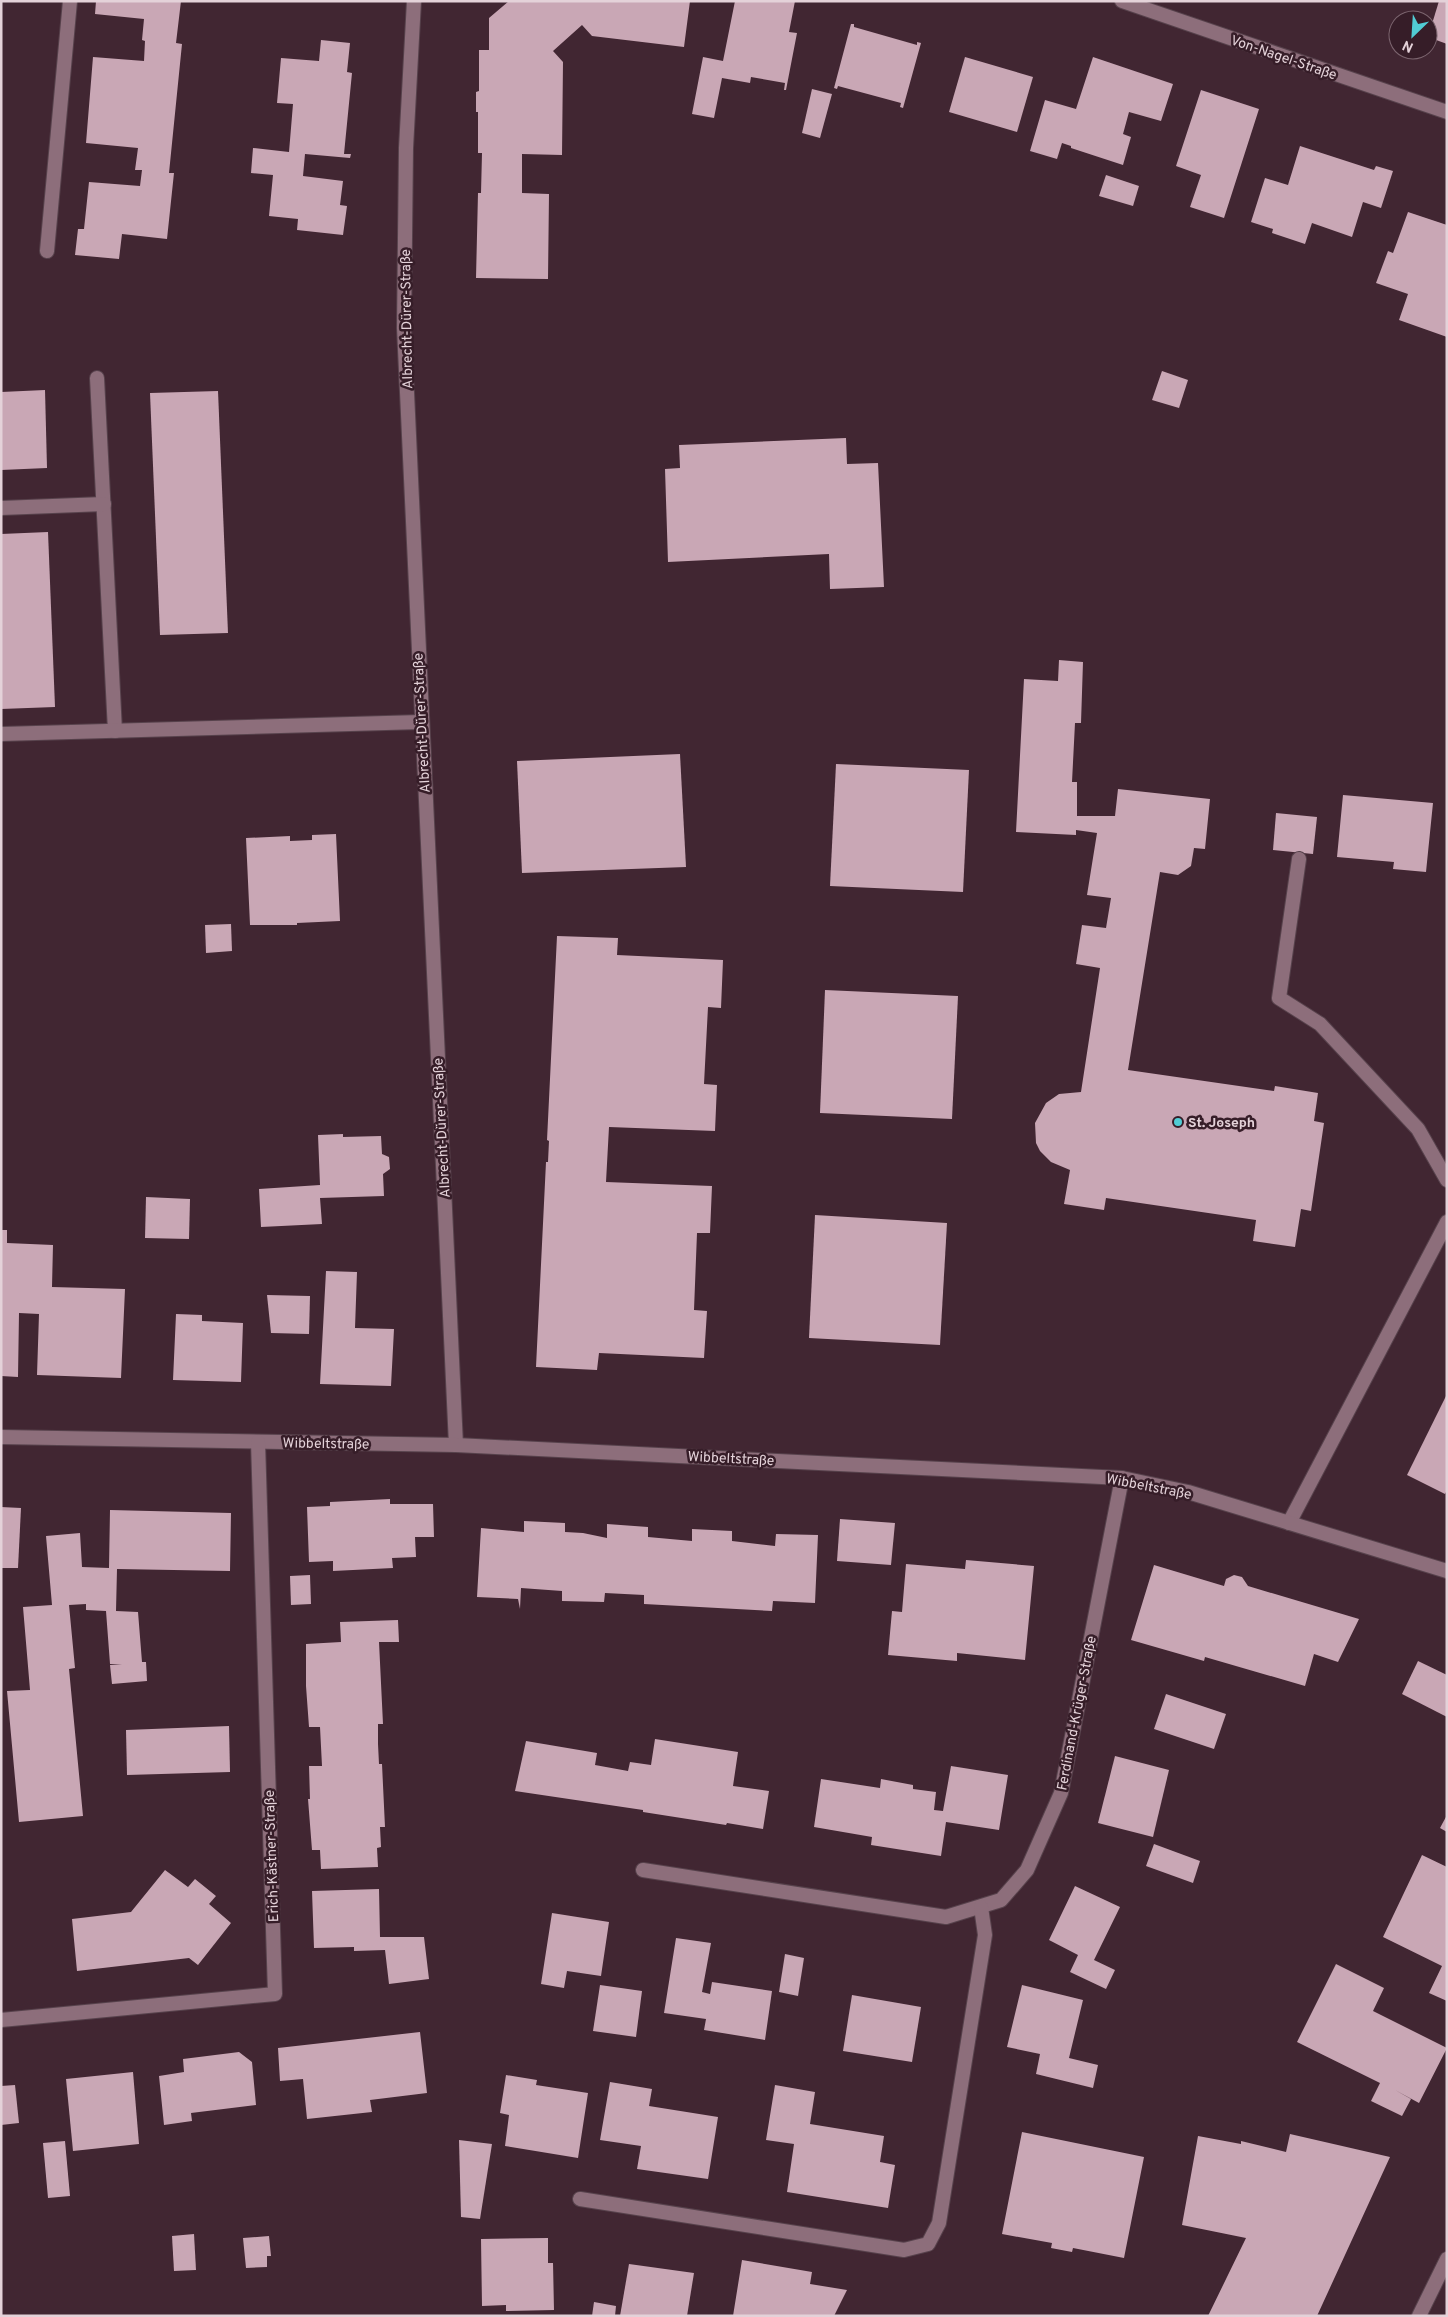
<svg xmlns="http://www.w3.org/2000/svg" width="1448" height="2317" font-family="Overpass,sans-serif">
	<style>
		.building { fill: #c9a7b5 }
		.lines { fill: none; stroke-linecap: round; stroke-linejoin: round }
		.service-casing { stroke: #57424c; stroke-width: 16 }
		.minor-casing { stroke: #57424c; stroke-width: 16 }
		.secondary-casing { stroke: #57424c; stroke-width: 16 }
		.service { stroke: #8d6e7b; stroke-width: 14 }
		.minor { stroke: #8d6e7b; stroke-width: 14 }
		.secondary { stroke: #8d6e7b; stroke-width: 14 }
		.poi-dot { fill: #51ccd4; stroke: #361d28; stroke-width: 2 }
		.labels { text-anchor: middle; stroke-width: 5; stroke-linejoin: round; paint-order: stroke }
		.street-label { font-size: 14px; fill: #e4d2d9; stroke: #361d28 }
		.poi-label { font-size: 14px; font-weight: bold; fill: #e4d2d9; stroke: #361d28; text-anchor: start }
	</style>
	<rect width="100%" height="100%" fill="#412632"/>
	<g class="building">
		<path d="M96 1H181L176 43 182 44 169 173H174L167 239 122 234 119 259 75 255 78 229H84L89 182 140 186 142 170H135L138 148 86 143 93 57 144 61 145 41 142 40 144 19 95 14Z"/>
		<path d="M509 1H690L684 47 592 36 582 25 553 51 563 62 562 155 522 154V193L549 194 548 279 476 278 478 193H481L482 153H478V112H476V92L479 91V50H489V18Z"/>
		<path d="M735 1H795L789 32 797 33 786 90H784L785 83 751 77 750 83 722 78 714 118 692 114 703 57 723 61Z"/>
		<path d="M1439 1H1447V44L1428 37Z"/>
		<path d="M851 24H854V27L917 45V42L921 43 903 108 900 107 901 103 838 86 837 89 834 88Z"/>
		<path d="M321 40 350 43 347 72 352 73 344 154H351L350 158 305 154 303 176 343 181 340 205 347 206 343 235 297 230 298 219 269 216 273 175 251 173 253 148 289 152 293 104 277 103 281 58 319 61Z"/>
		<path d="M965 57 1033 77 1017 132 949 112Z"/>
		<path d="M1093 57 1173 84 1161 121 1129 112 1123 134 1131 137 1123 165 1071 148V146L1062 143 1057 159 1030 151 1045 100 1076 109Z"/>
		<path d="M812 89 832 94 820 138 802 133Z"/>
		<path d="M1201 90 1259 109 1224 218 1190 207 1201 175 1176 166Z"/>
		<path d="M1300 146 1374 170 1376 166 1393 171 1381 208 1363 202 1352 237 1312 223 1305 244 1272 233 1273 229 1251 222 1265 178 1288 185Z"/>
		<path d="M1106 175 1139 186 1133 206 1099 196Z"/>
		<path d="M1408 212 1447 225V337L1399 320 1408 294 1376 283 1388 251 1393 253Z"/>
		<path d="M1162 371 1188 380 1179 408 1152 400Z"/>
		<path d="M45 390 47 468 1 470V392Z"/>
		<path d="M218 391 228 633 160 635 150 393Z"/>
		<path d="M846 438 847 464 878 463 884 587 830 589 829 554 668 562 665 469 680 468 679 445Z"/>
		<path d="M48 532 55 707 1 709V534Z"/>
		<path d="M1059 660 1083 662 1081 723H1075L1072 782H1077V816H1115L1118 789 1210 799 1205 849 1194 848 1191 866 1178 875 1160 872 1128 1070 1274 1091 1275 1086 1318 1093 1314 1121 1324 1123 1311 1211 1301 1209 1295 1247 1253 1241 1256 1220 1106 1198 1104 1210 1064 1204 1070 1170 1051 1162 1040 1151 1036 1143 1035 1123 1046 1103 1059 1094 1081 1092 1100 968 1076 964 1082 925 1106 928 1111 898 1087 895 1097 833 1076 830V835L1016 832 1024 679 1058 681Z"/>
		<path d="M680 754 686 867 522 873 517 761Z"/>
		<path d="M836 764 969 770 963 892 830 886Z"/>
		<path d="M1343 795 1433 803 1426 872 1393 869 1394 862 1337 857Z"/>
		<path d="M1276 813 1317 817 1313 854 1273 850Z"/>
		<path d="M336 834 340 921 297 923V925H250L246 838 290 836V841L312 840V835Z"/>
		<path d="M231 924 232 951 206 953 205 925Z"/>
		<path d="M557 936 618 938 617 955 723 960 721 1008 708 1007 704 1084 717 1085 715 1131 609 1127 606 1182 712 1186 710 1233H697L694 1310 707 1311 704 1358 599 1353 597 1370 536 1367 546 1162H548L549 1141 547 1140Z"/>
		<path d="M825 990 958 996 952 1119 820 1113Z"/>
		<path d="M343 1134V1137L381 1136 382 1154 389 1157 390 1169 383 1174 384 1196 320 1198 322 1224 261 1227 259 1189 320 1185 318 1135Z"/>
		<path d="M146 1197 190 1199 189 1239 145 1238Z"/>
		<path d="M815 1215 947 1223 940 1345 809 1338Z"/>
		<path d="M1 1230H7V1243L53 1245 52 1287 125 1289 121 1378 37 1375 39 1314 19 1313 18 1377 1 1376Z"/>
		<path d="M326 1271 357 1272 355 1328 394 1329 391 1386 320 1384Z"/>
		<path d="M267 1295 310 1296 309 1334 271 1333Z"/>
		<path d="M176 1314 202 1315V1321L243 1323 241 1382 173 1380Z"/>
		<path d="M1447 1394V1490L1445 1494 1407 1475Z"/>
		<path d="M390 1499V1504H433L434 1537H415L416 1557 392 1558 393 1568 333 1571V1561L309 1562 307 1507 330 1506V1502Z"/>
		<path d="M1 1507 21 1508 18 1568H1Z"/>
		<path d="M110 1510 231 1513 230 1571 117 1569 116 1611 138 1612 142 1662H146L147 1681 112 1684 110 1665 122 1664H110L106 1611 86 1610V1604L69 1605 75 1668 69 1669 83 1816 19 1822 7 1691 30 1690 23 1607 52 1605 46 1536 80 1533 82 1567 109 1568Z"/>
		<path d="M840 1519 895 1523 891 1565 837 1561Z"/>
		<path d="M524 1521 565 1523V1532L583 1533 607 1538V1524L648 1527V1537L692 1541V1529L732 1531V1541L775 1546 776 1534 818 1535 815 1603 773 1601 772 1611 644 1604V1595L605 1593 604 1602 562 1601V1591L521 1588 520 1609 518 1599 477 1597 481 1528 524 1532Z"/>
		<path d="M966 1560 1034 1566 1025 1660 957 1653V1661L888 1655 892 1611 902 1612 906 1564 965 1569Z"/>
		<path d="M1154 1565 1224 1586 1226 1579 1234 1575 1242 1577 1248 1586 1359 1619 1338 1662 1314 1654 1305 1686 1205 1657 1204 1661 1131 1640Z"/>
		<path d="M310 1575 311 1604 291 1605 290 1576Z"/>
		<path d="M398 1620 399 1642H379L383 1724H378V1744L379 1764H382L385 1827H380L381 1847 377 1848 378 1867 321 1869 320 1850H312L308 1799H310L309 1766H322L320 1727H309L306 1686V1644L341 1642 340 1622Z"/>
		<path d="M1418 1661 1447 1675V1717L1402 1694Z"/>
		<path d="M1166 1694 1226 1714 1214 1749 1154 1729Z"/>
		<path d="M229 1726 230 1772 127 1775 126 1730Z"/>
		<path d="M655 1739 738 1752 733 1786 769 1791 763 1829 727 1823 726 1825 643 1812V1810L515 1791 526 1741 597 1753 595 1765 628 1771 630 1762 651 1765Z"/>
		<path d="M1115 1756 1169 1770 1153 1837 1098 1823Z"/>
		<path d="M951 1766 1008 1775 999 1830 946 1822 941 1856 871 1845 872 1837 814 1827 821 1779 880 1788 881 1779 913 1785V1789L936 1792 934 1810 943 1811Z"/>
		<path d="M1447 1815V1832L1440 1828Z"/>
		<path d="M1154 1844 1200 1861 1193 1883 1146 1866Z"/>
		<path d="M1422 1855 1447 1867V2001L1429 1993 1442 1966 1383 1937Z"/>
		<path d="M165 1870 188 1887 195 1879 216 1896 209 1904 231 1923 198 1965 189 1958 77 1971 72 1919 131 1912Z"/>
		<path d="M1075 1886 1120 1907 1094 1960 1115 1970 1106 1989 1070 1972 1078 1955 1049 1940Z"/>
		<path d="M379 1889 380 1937H424L429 1979 389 1984 385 1950 354 1951V1947L314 1948 312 1891Z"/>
		<path d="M552 1913 609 1922 601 1976 567 1971 564 1988 541 1984Z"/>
		<path d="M676 1938 711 1943 702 1992 710 1994 712 1982 772 1991 765 2040 704 2030 706 2019 664 2013Z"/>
		<path d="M785 1954 804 1958 798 1996 779 1992Z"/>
		<path d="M1336 1964 1384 1988 1373 2011 1447 2048 1419 2103 1395 2090 1411 2099 1402 2116 1371 2101 1380 2083 1297 2042Z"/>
		<path d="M600 1985 642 1991 636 2037 593 2031Z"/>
		<path d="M1022 1985 1083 2000 1069 2058 1098 2065 1093 2088 1036 2074 1040 2054 1007 2047Z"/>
		<path d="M852 1995 921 2007 912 2062 843 2051Z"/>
		<path d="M420 2032 427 2093 370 2100 372 2112 307 2119 303 2079 280 2081 278 2048Z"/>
		<path d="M239 2052 252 2062 256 2105 191 2113 192 2121 164 2125 159 2076 184 2072 183 2059Z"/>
		<path d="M133 2072 139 2144 73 2151 66 2079Z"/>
		<path d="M506 2075 537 2080 536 2085 588 2093 578 2158 505 2146 509 2115 500 2113Z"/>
		<path d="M610 2082 652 2089 649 2106 718 2117 708 2179 637 2169 641 2146 600 2140Z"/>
		<path d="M15 2085 19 2123 1 2125V2086Z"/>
		<path d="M775 2085 815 2092 810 2124 884 2136 880 2162 895 2165 888 2208 787 2192 794 2144 766 2140Z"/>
		<path d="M1022 2132 1144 2157 1124 2258 1073 2248 1072 2252 1051 2248 1052 2243 1002 2234Z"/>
		<path d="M1290 2134 1390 2157 1317 2316H1208L1246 2238 1182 2225 1198 2136 1241 2144V2141L1286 2152Z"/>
		<path d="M459 2140 492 2144 480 2219 461 2217Z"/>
		<path d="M65 2141 70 2196 48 2198 43 2143Z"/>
		<path d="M194 2234 196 2270 174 2271 172 2236Z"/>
		<path d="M269 2236 271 2256H267V2267L246 2268 243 2238Z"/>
		<path d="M548 2238V2263H553L554 2310 506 2311V2305L482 2306 481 2239Z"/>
		<path d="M742 2260 812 2272 810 2284 847 2290 834 2316H733Z"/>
		<path d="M629 2264 694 2273 687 2316H620Z"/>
		<path d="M594 2302 616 2306 615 2316H592Z"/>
	</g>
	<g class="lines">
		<g class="service-casing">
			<g id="service">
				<path d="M47 251 70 1"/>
				<path d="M97 378 115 731"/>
				<path d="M1 508 104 504"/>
				<path d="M1 734 421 722"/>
				<path d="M1299 859 1279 998 1320 1024 1418 1129 1447 1180"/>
				<path d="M1289 1523 1447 1222"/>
			</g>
		</g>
		<g class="minor-casing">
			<g id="minor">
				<path d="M414 1 406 148 404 328 456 1445"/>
				<path d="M1122 1 1447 112"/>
				<path d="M1 1437 456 1445 1122 1478 1188 1492 1447 1571"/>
				<path d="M643 1870 946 1917 1001 1900 1027 1870 1061 1793 1122 1478"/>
				<path d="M1 2020 275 1994 258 1442"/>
				<path d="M580 2199 904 2250 928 2244 939 2223 985 1935 981 1907"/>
			</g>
		</g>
		<g class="secondary-casing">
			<path id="secondary" d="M1419 2316 1447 2259"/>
		</g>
		<use href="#service" class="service"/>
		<use href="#minor" class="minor"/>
		<use href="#secondary" class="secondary"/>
	</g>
	<circle class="poi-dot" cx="1178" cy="1122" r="5"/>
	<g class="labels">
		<g class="street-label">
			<text transform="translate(1284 57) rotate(19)" y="5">Von-Nagel-Straße</text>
			<text transform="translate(406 319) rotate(-91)" y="5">Albrecht-Dürer-Straße</text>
			<text transform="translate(421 723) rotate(-93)" y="5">Albrecht-Dürer-Straße</text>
			<text transform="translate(441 1128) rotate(-93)" y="5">Albrecht-Dürer-Straße</text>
			<text transform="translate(326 1443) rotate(1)" y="5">Wibbeltstraße</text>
			<text transform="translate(731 1458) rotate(3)" y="5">Wibbeltstraße</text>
			<text transform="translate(1149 1486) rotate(11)" y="5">Wibbeltstraße</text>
			<text transform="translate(1076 1713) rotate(-79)" y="5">Ferdinand-Krüger-Straße</text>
			<text transform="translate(271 1856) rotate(-92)" y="5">Erich-Kästner-Straße</text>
		</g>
		<g class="poi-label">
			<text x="1188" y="1127">St. Joseph</text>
		</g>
	</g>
	<rect width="1448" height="2317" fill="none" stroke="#e4d2d9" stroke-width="5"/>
	<g transform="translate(1413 35) rotate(205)"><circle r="24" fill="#361d28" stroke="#7c656f"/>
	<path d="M0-4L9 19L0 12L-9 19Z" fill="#51ccd4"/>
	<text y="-8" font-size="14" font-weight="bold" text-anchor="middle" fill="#e4d2d9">N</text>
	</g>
</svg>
